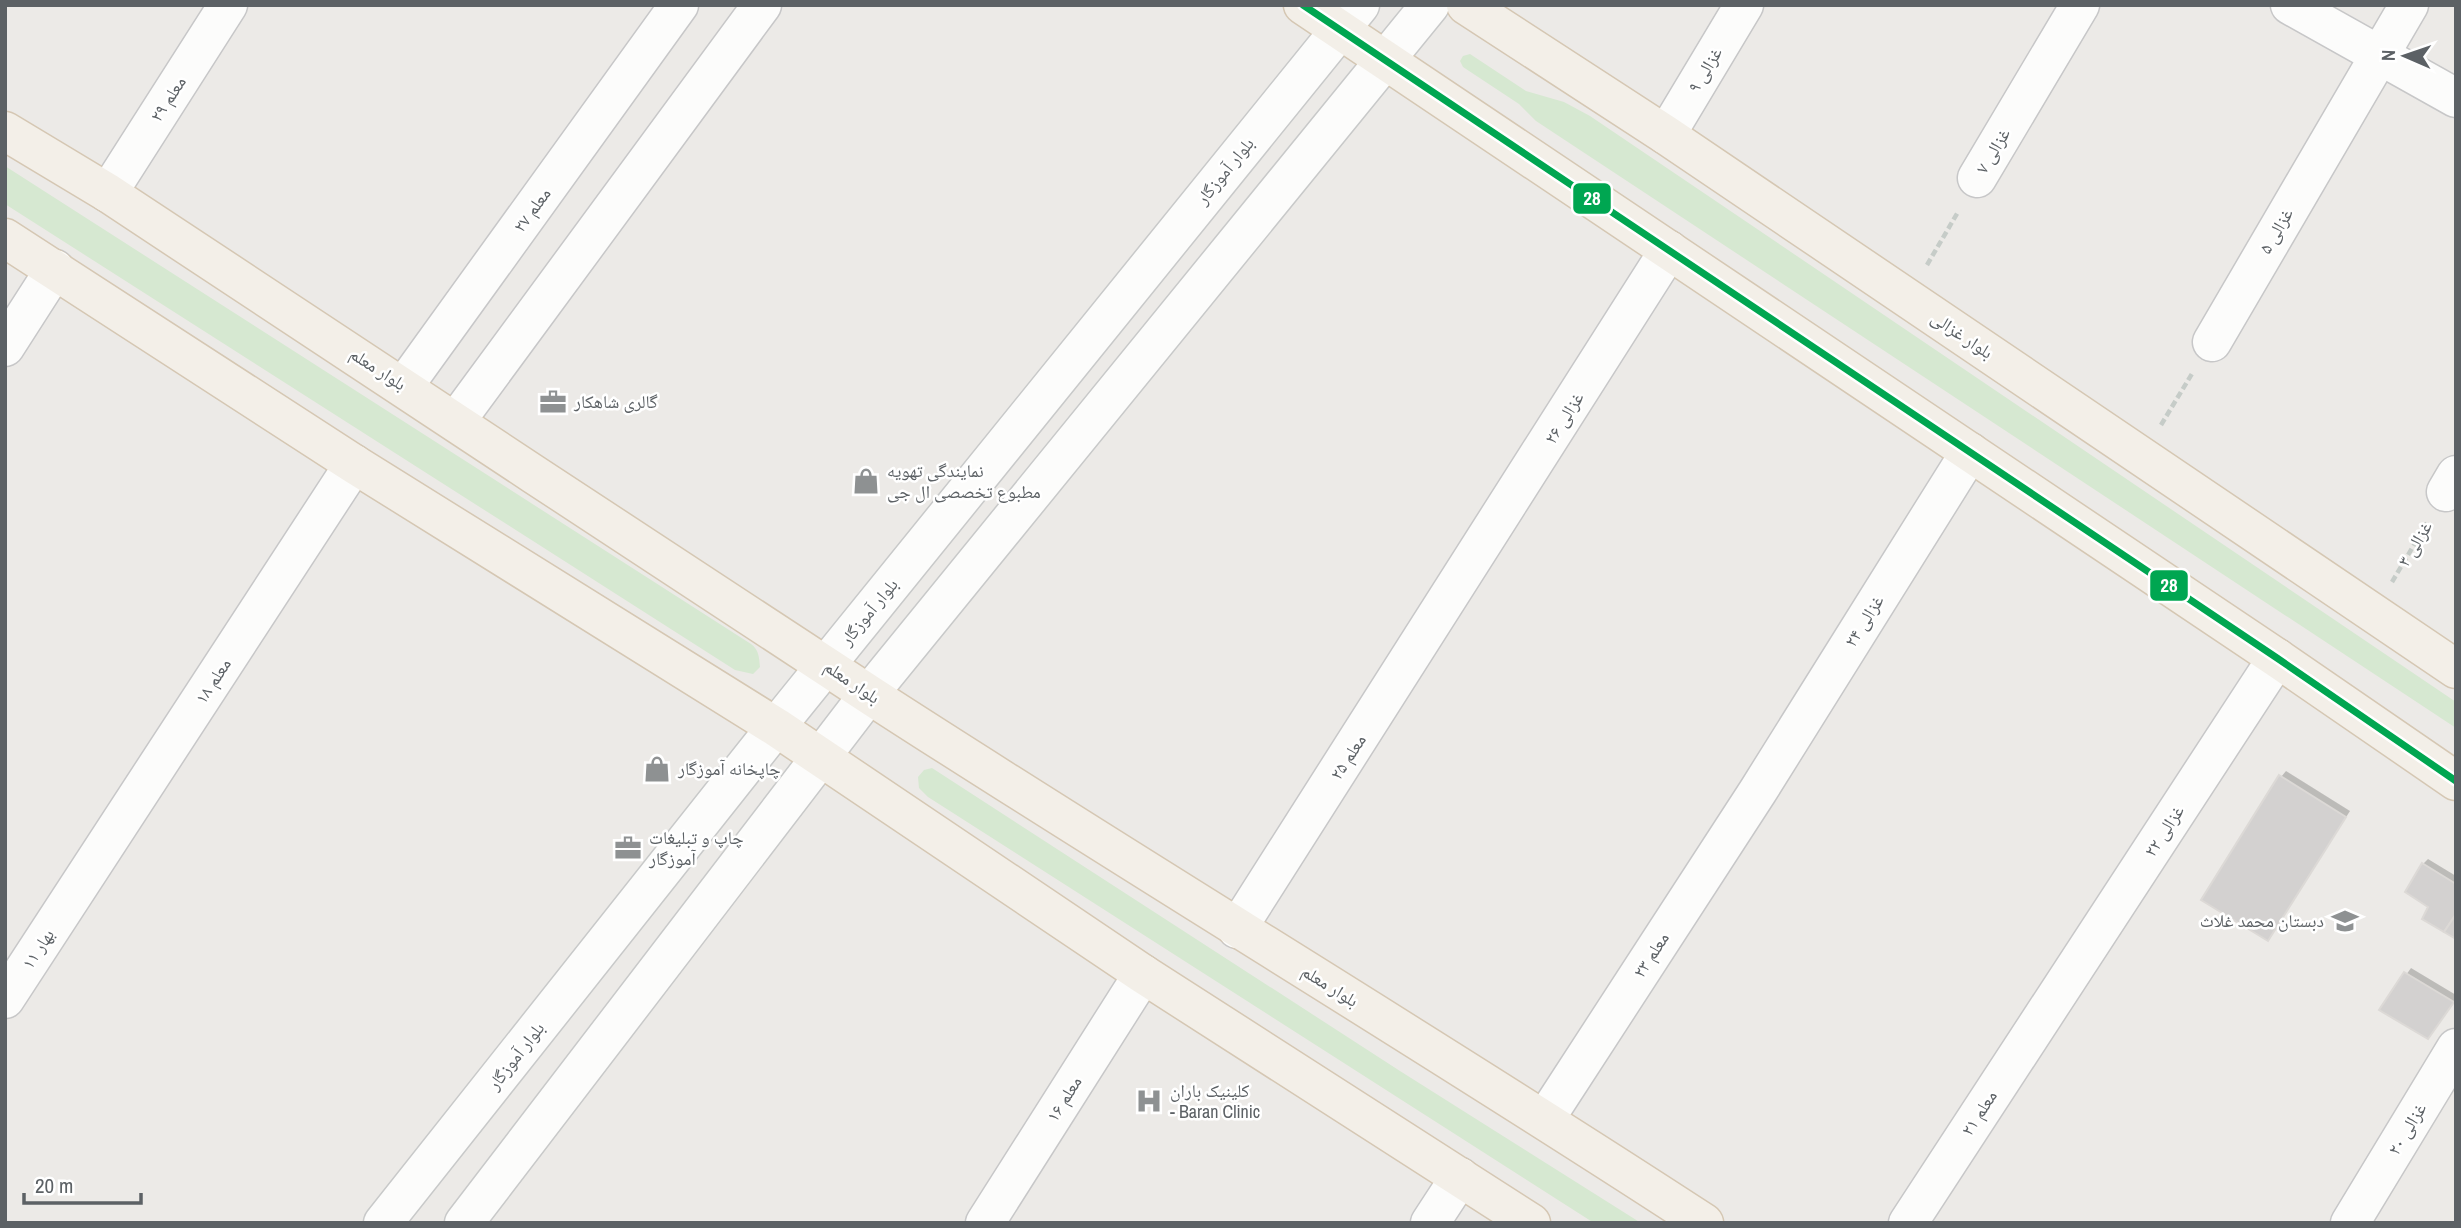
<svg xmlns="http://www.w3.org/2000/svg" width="2461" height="1228" font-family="'Archivo Narrow','Noto Naskh Arabic',sans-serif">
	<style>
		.green { fill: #d6e8d1 }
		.shadow { fill: #0003 }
		.building { fill: #d3d1d0; stroke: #dcd9d6; stroke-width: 2 }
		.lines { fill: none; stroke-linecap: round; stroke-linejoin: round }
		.street-casing { stroke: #c7c7c8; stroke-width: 41 }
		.secondary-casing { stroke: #c8c9c9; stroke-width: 41 }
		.primary-casing { stroke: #d5c7b3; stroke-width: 41 }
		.path { stroke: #c6ccc8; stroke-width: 4.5; stroke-dasharray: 7 3.5; stroke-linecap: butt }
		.street { stroke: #fcfcfb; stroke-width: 38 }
		.secondary { stroke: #fcfcfb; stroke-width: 38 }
		.primary { stroke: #f3efe8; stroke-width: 38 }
		.bus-1-casing { stroke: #fff; stroke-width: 12 }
		.bus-1 { stroke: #00a651; stroke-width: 7 }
		.labels { text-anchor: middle; stroke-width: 5; stroke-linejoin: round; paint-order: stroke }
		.street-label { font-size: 18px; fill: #5c6165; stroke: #fff }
		.poi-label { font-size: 18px; fill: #5c6165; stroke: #fff; text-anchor: start }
		.line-badge { stroke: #fff; stroke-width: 2.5 }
		.badge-label { font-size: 19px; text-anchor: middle; font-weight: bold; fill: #fff }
	</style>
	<rect width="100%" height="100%" fill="#eceae7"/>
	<g class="green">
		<path d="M1470 54 1526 91 1564 102 1590 116 2456 702V728L1536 121 1519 104 1463 67 1460 61 1463 56Z"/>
		<path d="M5 166 751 644C759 650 759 657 760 667L753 674 735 670 5 204Z"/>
		<path d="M932 768 1400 1071 1641 1223H1594L928 797 919 788 918 777 924 770Z"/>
	</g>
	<g class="shadow">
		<path d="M2286 771 2350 811 2267 939 2281 777Z"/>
		<path d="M2428 859 2456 876V937L2431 906 2423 864Z"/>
		<path d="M2411 968 2456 995V998L2433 1032 2382 1009Z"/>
	</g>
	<g class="building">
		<path d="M2279 775 2346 817 2268 941 2201 900Z"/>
		<path d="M2422 863 2456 884V914L2444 932 2422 919 2428 907 2405 892Z"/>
		<path d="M2456 914V939L2444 932Z"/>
		<path d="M2404 972 2454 1002 2428 1039 2379 1010Z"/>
	</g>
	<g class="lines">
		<g class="street-casing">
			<g id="street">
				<path d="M2290 5 2456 98"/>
				<path d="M1666 135 1744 5"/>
				<path d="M1977 178 2080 5"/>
				<path d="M108 193 228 5"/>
				<path d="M2212 342 2409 5"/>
				<path d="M5 347 55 269"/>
				<path d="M404 386 679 5"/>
				<path d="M456 421 762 5"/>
				<path d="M2446 492 2456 475"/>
				<path d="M1237 929 1669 250"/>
				<path d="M5 999 354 464"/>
				<path d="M1545 1119 1758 791 1970 452"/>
				<path d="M985 1223 1143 974"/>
				<path d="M1430 1223 1460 1177"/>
				<path d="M1908 1223 2277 658"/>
				<path d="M2350 1223 2456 1048"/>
			</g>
		</g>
		<g class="secondary-casing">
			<g id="secondary">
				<path d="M383 1223 776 727 1360 5"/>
				<path d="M464 1223 869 694 1430 5"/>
			</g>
		</g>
		<g class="primary-casing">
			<g id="primary">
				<path d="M1303 5 2277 658 2456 781"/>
				<path d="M1466 5 1666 135 2456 669"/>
				<path d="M5 131 108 193C363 360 617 531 873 697 1148 875 1430 1044 1704 1223"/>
				<path d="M5 238 354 464 776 727 1143 974 1531 1223"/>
			</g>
		</g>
		<g class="path">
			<path d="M1927 265 1958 212"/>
			<path d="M2161 425 2193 372"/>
			<path d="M2392 582 2427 523"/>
		</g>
		<use href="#street" class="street"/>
		<use href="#secondary" class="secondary"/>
		<use href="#primary" class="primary"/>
		<g class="bus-1-casing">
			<path id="bus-1" d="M1303 5 2277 658 2456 781"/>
		</g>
		<use href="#bus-1" class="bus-1"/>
	</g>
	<defs>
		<g id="office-bare" transform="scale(2.1)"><path d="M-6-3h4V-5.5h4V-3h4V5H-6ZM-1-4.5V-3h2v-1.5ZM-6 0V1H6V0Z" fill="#8e9192" stroke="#fff" stroke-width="2.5" paint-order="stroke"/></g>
		<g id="shop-bare" transform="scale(2.1)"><path d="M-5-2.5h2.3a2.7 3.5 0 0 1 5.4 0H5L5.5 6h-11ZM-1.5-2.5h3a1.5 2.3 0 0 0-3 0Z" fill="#8e9192" stroke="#fff" stroke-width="2.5" paint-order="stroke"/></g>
		<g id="school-bare" transform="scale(2.1)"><path d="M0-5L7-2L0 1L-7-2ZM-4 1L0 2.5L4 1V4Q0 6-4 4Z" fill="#8e9192" stroke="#fff" stroke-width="2.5" paint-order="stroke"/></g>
		<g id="hospital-bare" transform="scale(2.1)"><path d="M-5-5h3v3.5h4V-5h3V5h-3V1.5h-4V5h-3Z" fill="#8e9192" stroke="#fff" stroke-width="2.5" paint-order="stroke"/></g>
	</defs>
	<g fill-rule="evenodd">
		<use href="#office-bare" x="553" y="402"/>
		<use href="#shop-bare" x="866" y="481"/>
		<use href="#shop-bare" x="657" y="769"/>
		<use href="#office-bare" x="628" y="848"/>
		<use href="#school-bare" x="2345" y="921"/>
		<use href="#hospital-bare" x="1149" y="1101"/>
	</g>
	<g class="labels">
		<g class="street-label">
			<text transform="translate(1705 70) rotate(-59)" y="6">غزالی ۹</text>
			<text transform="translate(168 99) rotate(-57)" y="6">معلم ۲۹</text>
			<text transform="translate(1993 151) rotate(-59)" y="6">غزالی ۷</text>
			<text transform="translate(1225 171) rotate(-51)" y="6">بلوار آموزگار</text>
			<text transform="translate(532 210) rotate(-54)" y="6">معلم ۲۷</text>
			<text transform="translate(2276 231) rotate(-60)" y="6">غزالی ۵</text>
			<text transform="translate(1962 335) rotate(34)" y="6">بلوار غزالی</text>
			<text transform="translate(378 369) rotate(33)" y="6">بلوار معلم</text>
			<text transform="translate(1564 418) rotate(-58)" y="6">غزالی ۲۶</text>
			<text transform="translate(2415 544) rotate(-59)" y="6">غزالی ۳</text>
			<text transform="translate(869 612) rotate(-51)" y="6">بلوار آموزگار</text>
			<text transform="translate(1864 621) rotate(-58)" y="6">غزالی ۲۴</text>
			<text transform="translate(213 681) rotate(-57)" y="6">معلم ۱۸</text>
			<text transform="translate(852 682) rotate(34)" y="6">بلوار معلم</text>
			<text transform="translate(1348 757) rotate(-57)" y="6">معلم ۲۵</text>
			<text transform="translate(2164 831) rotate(-57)" y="6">غزالی ۲۲</text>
			<text transform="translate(38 949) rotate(-57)" y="6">بهار ۱۱</text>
			<text transform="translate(1651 955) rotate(-57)" y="6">معلم ۲۳</text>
			<text transform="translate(1330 986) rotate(32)" y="6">بلوار معلم</text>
			<text transform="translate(516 1056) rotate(-52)" y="6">بلوار آموزگار</text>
			<text transform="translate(1064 1099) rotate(-58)" y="6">معلم ۱۶</text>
			<text transform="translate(1979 1113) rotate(-57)" y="6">معلم ۲۱</text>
			<text transform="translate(2407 1129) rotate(-59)" y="6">غزالی ۲۰</text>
		</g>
		<g class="poi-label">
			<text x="574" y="408">گالری شاهکار</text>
			<text x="887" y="477">نمایندگی تهویه<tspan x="887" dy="21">مطبوع تخصصی ال جی</tspan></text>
			<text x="678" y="775">چاپخانه آموزگار</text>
			<text x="649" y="844">چاپ و تبلیغات<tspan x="649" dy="21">آموزگار</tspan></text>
			<text x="2324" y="927" text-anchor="end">دبستان محمد غلاث</text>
			<text x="1170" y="1097">کلینیک باران<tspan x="1170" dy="21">- Baran Clinic</tspan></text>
		</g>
	</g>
	<g class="line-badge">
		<rect x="1572" y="182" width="40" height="33" rx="7" fill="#00a651"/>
		<rect x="2149" y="569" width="40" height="33" rx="7" fill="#00a651"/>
	</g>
	<g class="badge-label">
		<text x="1592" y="205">28</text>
		<text x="2169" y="592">28</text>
	</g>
	<rect width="2461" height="1228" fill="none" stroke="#5c6165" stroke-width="14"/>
	<g transform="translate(2405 56) rotate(272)" stroke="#ffffff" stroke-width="5" paint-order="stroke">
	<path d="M0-5L12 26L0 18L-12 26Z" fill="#5c6165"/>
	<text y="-10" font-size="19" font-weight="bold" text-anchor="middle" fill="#5c6165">N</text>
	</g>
	<path d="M24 1193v10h117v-10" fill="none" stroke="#5c6165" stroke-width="3.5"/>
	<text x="35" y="1193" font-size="21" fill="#5c6165" stroke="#ffffff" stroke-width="5" paint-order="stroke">20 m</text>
</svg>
